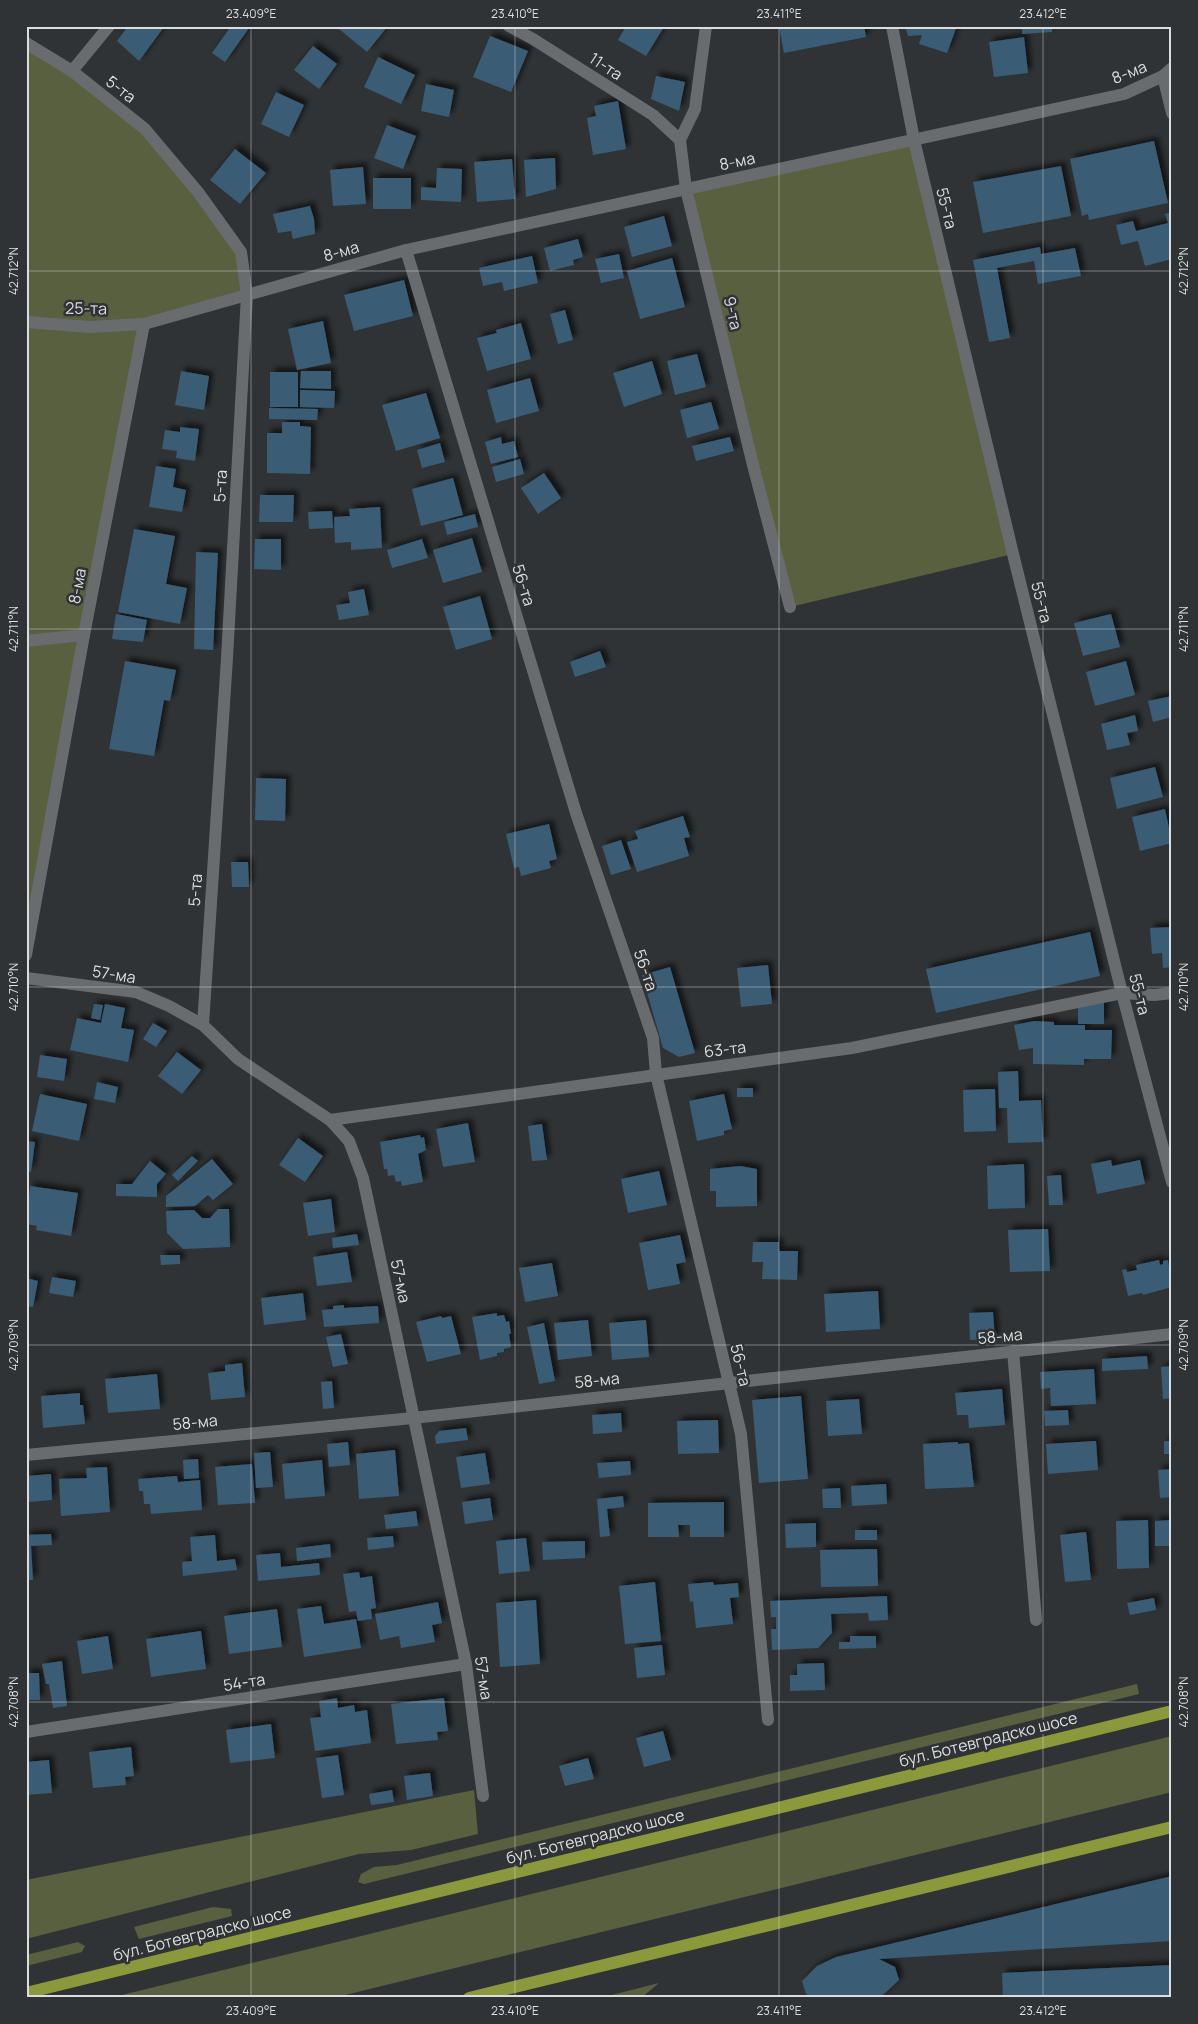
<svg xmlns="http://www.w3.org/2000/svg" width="1198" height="2024" font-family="Manrope,sans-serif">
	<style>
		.green { fill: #596040 }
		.building { fill: #3b5b75; filter: url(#shadow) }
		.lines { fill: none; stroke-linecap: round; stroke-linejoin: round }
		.minor { stroke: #696c6e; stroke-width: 12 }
		.tertiary { stroke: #696c6e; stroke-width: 12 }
		.primary { stroke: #8b993c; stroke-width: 12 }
		.ticks { fill: none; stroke: #dbddde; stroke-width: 1; stroke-opacity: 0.45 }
		.labels { text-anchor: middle; stroke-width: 5; stroke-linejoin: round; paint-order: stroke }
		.street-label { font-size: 16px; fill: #dbddde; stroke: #303335 }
		.neatline { fill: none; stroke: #dbddde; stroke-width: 2 }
		.ticks-label { font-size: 12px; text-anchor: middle; fill: #dbddde }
	</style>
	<defs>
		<filter id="shadow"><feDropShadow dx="4.5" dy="-4.5" stdDeviation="2.5" flood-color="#0009"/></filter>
	</defs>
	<rect width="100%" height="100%" fill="#303335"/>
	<g class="green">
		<path d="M26 44 145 129 241 252 247 295 144 324 26 955Z"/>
		<path d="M914 140 1013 554 790 607 686 189Z"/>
		<path d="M1137 1684 1139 1694 364 1884 358 1882 361 1874 374 1867 397 1865Z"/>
		<path d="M1172 1736V1792L333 1998H110Z"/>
		<path d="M474 1790 478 1834 411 1850 359 1854 26 1939V1880Z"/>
		<path d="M213 1907 231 1909 232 1916 139 1939 134 1927Z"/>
		<path d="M78 1942 85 1946 82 1952 26 1966V1955Z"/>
		<path d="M659 1983 641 1998H600Z"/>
	</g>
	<g class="building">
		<path d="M128 26 164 27 139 61 117 41Z"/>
		<path d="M231 26 249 28 225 62 212 53Z"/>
		<path d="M341 26H388L367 52 339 29Z"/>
		<path d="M626 26H662L664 27 646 56 618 40Z"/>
		<path d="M779 26H864L866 37 784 53Z"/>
		<path d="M905 26H957L947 53 919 44 922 35 908 36Z"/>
		<path d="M1022 26H1052V32L1022 34Z"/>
		<path d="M490 36 528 51 511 92 473 77Z"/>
		<path d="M1024 37 1028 73 994 77 989 42Z"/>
		<path d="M313 46 337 64 319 89 294 70Z"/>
		<path d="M378 57 415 75 401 104 364 87Z"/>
		<path d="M656 76 685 82 679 111 651 99Z"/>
		<path d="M426 84 454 90 449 117 421 111Z"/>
		<path d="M276 92 304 105 289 137 261 124Z"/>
		<path d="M618 101 626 149 593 155 587 118 596 116 594 106Z"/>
		<path d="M387 125 416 136 403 169 374 158Z"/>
		<path d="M1154 141 1168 203 1089 220 1088 214 1082 216 1070 159Z"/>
		<path d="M235 149 266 173 240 204 210 180Z"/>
		<path d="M555 158 556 189 526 197 524 160Z"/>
		<path d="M512 159 515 199 477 202 474 162Z"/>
		<path d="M1061 166 1071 216 983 233 973 182Z"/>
		<path d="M363 167 366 204 333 206 330 170Z"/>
		<path d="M437 168 462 169 461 202 421 200V187L436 188Z"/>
		<rect x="373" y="178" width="38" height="31"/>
		<path d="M310 206 314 219 315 234 293 239 291 231 278 233 273 214Z"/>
		<path d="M1172 212V259L1145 266 1138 241 1121 245 1116 225 1133 221 1136 231 1168 223 1165 214Z"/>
		<path d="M664 216 672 246 632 257 624 227Z"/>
		<path d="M578 239 583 257 573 260 574 265 550 271 544 248Z"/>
		<path d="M1040 247 1041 254 1075 248 1081 276 1038 284 1034 261 997 268 1010 338 989 342 973 260Z"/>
		<path d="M619 254 624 278 601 283 595 259Z"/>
		<path d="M532 256 538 283 504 291 502 282 483 286 479 268Z"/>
		<path d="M672 258 685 307 640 319 627 271Z"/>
		<path d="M404 280 413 316 354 331 344 295Z"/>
		<path d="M565 310 573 340 558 344 550 314Z"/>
		<path d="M323 321 331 363 297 370 288 329Z"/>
		<path d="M521 323 531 359 487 371 477 338 497 333 496 330Z"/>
		<path d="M697 354 706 387 675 395 667 361Z"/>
		<path d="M652 361 662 394 624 407 613 373Z"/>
		<path d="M181 371 209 376 204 410 175 405Z"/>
		<path d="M301 371H331V389L300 388Z"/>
		<rect x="270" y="372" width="28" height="35"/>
		<path d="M530 378 539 411 496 423 487 390Z"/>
		<path d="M300 390 335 391 334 408 300 407Z"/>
		<path d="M426 393 440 438 396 451 382 405Z"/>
		<path d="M711 402 719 429 687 438 680 410Z"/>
		<path d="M269 408 318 409 317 420 269 419Z"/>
		<path d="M282 422H300V426L311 427 310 474 267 473V433H282Z"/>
		<path d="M180 427 199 429 195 461 176 458 177 451 162 449 165 430 180 432Z"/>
		<path d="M501 437 502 444 514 441 518 457 491 464 485 442Z"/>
		<path d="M730 437 734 451 696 461 692 446Z"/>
		<path d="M440 443 445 462 422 468 417 450Z"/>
		<path d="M520 459 524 474 496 482 492 467Z"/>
		<path d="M156 466 176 469 173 487 186 490 182 512 149 507Z"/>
		<path d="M544 473 561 498 538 514 521 488Z"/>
		<path d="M453 478 463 515 421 526 412 489Z"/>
		<path d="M260 495H294L293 522H259Z"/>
		<path d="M380 507 382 548 351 550V542L335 543 334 517 350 516 349 509Z"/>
		<path d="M332 511 333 528 309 529 308 512Z"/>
		<path d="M475 514 478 527 447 535 444 522Z"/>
		<path d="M134 529 175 536 166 584 187 588 180 624 118 612Z"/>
		<path d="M472 538 482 572 443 583 433 550Z"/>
		<path d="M255 539H281V570L254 569Z"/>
		<path d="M422 539 428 558 392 568 387 550Z"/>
		<path d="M196 552 218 553 213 650 194 649Z"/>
		<path d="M364 589 369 615 339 620 336 605 350 603 348 592Z"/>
		<path d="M480 596 492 639 456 650 443 607Z"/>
		<path d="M116 614 147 620 143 642 112 639Z"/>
		<path d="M1111 614 1120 647 1083 656 1074 623Z"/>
		<path d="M600 651 606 667 575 677 570 662Z"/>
		<path d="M125 661 176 670 170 701 164 700 154 756 109 749Z"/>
		<path d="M1126 661 1135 695 1095 706 1086 672Z"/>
		<path d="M1172 696V717L1153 722 1148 701Z"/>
		<path d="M1135 715 1138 731 1127 733 1130 745 1107 750 1101 724Z"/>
		<path d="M1155 767 1163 797 1117 809 1110 778Z"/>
		<path d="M256 778 286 779 285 821 255 820Z"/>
		<path d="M1165 809 1172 843 1140 851 1132 817Z"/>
		<path d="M683 816 690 837 684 838 689 856 637 872 627 842 638 839 635 831Z"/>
		<path d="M549 824 557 859 549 861 551 868 521 876 519 867 514 868 506 834Z"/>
		<path d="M621 840 631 869 611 875 602 846Z"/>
		<path d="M231 862H248L249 887H232Z"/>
		<path d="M1172 927V967L1163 968 1162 953 1152 954 1150 928Z"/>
		<path d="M1090 932 1100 976 936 1013 926 969Z"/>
		<path d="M768 965 772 1004 741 1007 737 968Z"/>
		<path d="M670 967 695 1053 679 1057 663 1048 642 975Z"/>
		<path d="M1104 1003V1024H1078V1004Z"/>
		<path d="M94 1004 103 1005 100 1020 91 1018Z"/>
		<path d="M105 1004 125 1008 121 1028 134 1030 128 1062 70 1050 77 1018 101 1023Z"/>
		<path d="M1034 1021 1054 1022V1025H1085V1030H1112L1111 1059H1084V1065L1033 1064V1048L1019 1050 1014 1025Z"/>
		<path d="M153 1023 167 1031 156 1047 143 1039Z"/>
		<path d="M177 1052 201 1070 182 1094 158 1076Z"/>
		<path d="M40 1055 67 1059 64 1081 37 1077Z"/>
		<path d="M1018 1071 1019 1101 1041 1100 1043 1142 1008 1143 1007 1108H999L998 1072Z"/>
		<path d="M97 1082 118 1087 115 1103 94 1099Z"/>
		<rect x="737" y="1088" width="16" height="9"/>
		<path d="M995 1089 996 1131 964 1132 963 1090Z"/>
		<path d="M40 1094 87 1104 79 1141 32 1131Z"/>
		<path d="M724 1094 732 1129 724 1131V1135L697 1141 689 1101Z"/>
		<path d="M468 1123 475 1162 443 1167 436 1129Z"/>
		<path d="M542 1124 547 1160 532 1161 528 1126Z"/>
		<path d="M420 1135 421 1138 424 1137 426 1150 418 1154 423 1182 402 1186 401 1181 396 1182 394 1175 388 1176 387 1169H384L380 1142Z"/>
		<path d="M298 1138 323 1156 305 1182 279 1165Z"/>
		<path d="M26 1141 35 1142 31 1172 26 1171Z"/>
		<path d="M192 1156 198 1161 178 1181 172 1175Z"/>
		<path d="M212 1159 233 1184 213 1200 208 1195 195 1206 166 1207V1196Z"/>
		<path d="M1111 1160 1112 1166 1140 1160 1145 1184 1097 1194 1091 1164Z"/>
		<path d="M150 1161 166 1174 157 1184V1197L116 1196V1184H132Z"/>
		<path d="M1024 1164 1025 1208 988 1209 987 1166Z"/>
		<path d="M740 1166 757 1169V1206L716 1207V1191H710V1169Z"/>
		<path d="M659 1171 667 1205 628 1213 621 1179Z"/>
		<path d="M1061 1175 1063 1205H1049L1047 1176Z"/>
		<path d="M30 1186 78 1193 71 1236 36 1230 37 1226 26 1224Z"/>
		<path d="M331 1199 335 1232 308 1236 303 1203Z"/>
		<path d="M218 1209H229L230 1247 183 1249 167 1233 166 1211 194 1210 202 1218H210Z"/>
		<path d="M1048 1229 1050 1271 1010 1272 1008 1230Z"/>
		<path d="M357 1234 359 1245 333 1248 332 1238Z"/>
		<path d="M680 1235 686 1262 676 1264 680 1284 648 1290 639 1243Z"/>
		<path d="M753 1242H779V1251H798L797 1280 762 1279 763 1262H752Z"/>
		<path d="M347 1252 352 1282 317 1286 313 1257Z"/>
		<path d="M160 1255H180V1264L161 1265Z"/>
		<path d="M1159 1260 1160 1265 1163 1264V1261L1168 1260 1172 1287 1143 1295 1142 1293 1128 1296 1122 1270 1126 1269 1127 1272 1137 1270 1136 1265Z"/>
		<path d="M552 1263 558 1296 525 1302 519 1268Z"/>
		<path d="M52 1277 76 1281 73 1297 49 1293Z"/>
		<path d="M26 1278 38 1281 33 1307 26 1306Z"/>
		<path d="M878 1291 880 1329 826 1332 824 1294Z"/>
		<path d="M303 1293 306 1320 264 1325 261 1298Z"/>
		<path d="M344 1305V1308L378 1306 379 1323 324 1327 322 1310 333 1309V1306Z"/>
		<path d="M993 1312 995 1339 970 1340 969 1313Z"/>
		<path d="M497 1313V1316L504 1315 506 1322 509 1321 511 1334H509L511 1347 504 1349V1352L497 1353V1356L480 1360 472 1317Z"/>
		<path d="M441 1316 442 1318 451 1316 461 1354 427 1362 416 1322Z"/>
		<path d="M588 1320 592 1356 558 1360 554 1323Z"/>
		<path d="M646 1320 649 1357 612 1360 609 1323Z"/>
		<path d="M544 1323 555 1381 539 1384 527 1327Z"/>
		<path d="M341 1334 348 1364 333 1367 326 1337Z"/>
		<path d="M1147 1356 1148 1369 1102 1371V1359Z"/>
		<path d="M242 1363 245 1397 211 1400 208 1373 225 1371V1365Z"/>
		<path d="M1172 1366V1398L1163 1399 1161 1367Z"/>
		<path d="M1094 1369 1096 1404 1051 1406 1050 1388 1041 1389 1040 1372Z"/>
		<path d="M157 1374 160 1409 108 1413 105 1379Z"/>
		<path d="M332 1381 334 1408 323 1409 321 1382Z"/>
		<path d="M1002 1389 1005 1425 969 1428 968 1415H957L955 1393Z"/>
		<path d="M80 1393V1405H83L85 1424 43 1428 41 1396Z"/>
		<path d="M801 1396 808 1479 759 1483 752 1400Z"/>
		<path d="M859 1399 862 1434 828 1436 826 1401Z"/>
		<path d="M1068 1410 1069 1425 1045 1426 1044 1411Z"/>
		<path d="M621 1413 622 1432 593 1434 592 1415Z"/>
		<path d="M718 1420 719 1453 678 1454 677 1421Z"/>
		<path d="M466 1428 468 1440 436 1444 435 1436 439 1431Z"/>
		<path d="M1096 1441 1098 1470 1048 1474 1046 1444Z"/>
		<rect x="1164" y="1441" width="8" height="13"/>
		<path d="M348 1442 350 1465 329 1467 327 1444Z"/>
		<path d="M958 1442V1444L969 1443 974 1487 925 1489 923 1444Z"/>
		<path d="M395 1450 399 1496 359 1499 356 1454Z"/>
		<path d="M270 1452 273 1487 256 1488 254 1453Z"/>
		<path d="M485 1453 490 1484 461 1488 456 1457Z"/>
		<path d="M198 1459 199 1478 184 1479 183 1460Z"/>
		<path d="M322 1460 325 1496 285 1499 282 1464Z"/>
		<path d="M630 1461 631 1475 599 1478 597 1463Z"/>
		<path d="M252 1464 255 1503 218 1505 215 1467Z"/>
		<path d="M107 1467 110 1512 61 1516 59 1479 87 1478 86 1468Z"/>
		<path d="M1172 1469V1497L1160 1498 1158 1470Z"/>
		<path d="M51 1474 52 1500 29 1502 27 1476Z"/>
		<path d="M177 1476 178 1482 200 1480 202 1510 151 1514 150 1504H144L143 1491H139L138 1479Z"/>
		<path d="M886 1484 887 1504 852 1506 851 1486Z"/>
		<path d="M840 1488 841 1508H823L822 1489Z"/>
		<path d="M623 1496 624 1507 607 1509 610 1536 600 1537 597 1499Z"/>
		<path d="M490 1498 493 1520 465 1524 462 1502Z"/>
		<path d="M724 1502V1537H690V1525H678L679 1537H648V1503Z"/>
		<path d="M416 1511 418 1526 386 1529 384 1515Z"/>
		<path d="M1148 1520 1149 1568 1117 1569 1116 1521Z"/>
		<path d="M1172 1520V1546H1155V1521Z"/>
		<path d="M816 1523V1547L786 1548 785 1524Z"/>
		<rect x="855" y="1530" width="22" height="10"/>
		<path d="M1086 1532 1091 1580 1065 1582 1060 1535Z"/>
		<path d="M51 1534 52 1545 31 1546 33 1580H26V1535Z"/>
		<path d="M215 1535 217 1561 235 1559 237 1570 183 1576 182 1562 192 1561 190 1537Z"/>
		<path d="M393 1536 394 1547 368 1550 367 1538Z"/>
		<path d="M526 1538 530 1571 499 1574 496 1541Z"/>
		<path d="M585 1541V1558L543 1560 542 1542Z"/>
		<path d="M330 1544 331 1557 297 1561 296 1548Z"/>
		<path d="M877 1549 878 1586 821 1587 820 1550Z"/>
		<path d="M280 1553 281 1567 319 1563 320 1575 258 1581 256 1555Z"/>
		<path d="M359 1572 360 1578 372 1576 376 1608 371 1609 372 1619 358 1621 356 1611 349 1612 343 1574Z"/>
		<path d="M655 1582 661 1641 625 1644 619 1586Z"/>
		<path d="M713 1582 714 1585 738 1583 739 1597 730 1598 733 1624 696 1628 693 1601 690 1602 688 1584Z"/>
		<path d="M887 1596 888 1620 869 1621 868 1613 831 1614 832 1633 818 1648 772 1650 771 1629H776V1617H771L770 1601Z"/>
		<path d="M1154 1598 1156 1610 1130 1615 1127 1603Z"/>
		<path d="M536 1600 540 1664 500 1667 496 1603Z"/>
		<path d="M438 1602 442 1623 432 1625 435 1642 401 1648 399 1636 380 1640 375 1614Z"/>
		<path d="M321 1606 324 1624 356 1619 361 1648 304 1657 297 1609Z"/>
		<path d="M277 1609 282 1647 229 1654 224 1616Z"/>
		<path d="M201 1631 206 1669 151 1677 146 1639Z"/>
		<path d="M108 1636 113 1669 82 1674 77 1641Z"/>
		<path d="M850 1636H876V1648L839 1649V1642H850Z"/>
		<path d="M662 1645 665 1675 637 1678 634 1648Z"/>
		<path d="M62 1661 67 1706 53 1708 49 1684H46L42 1664Z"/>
		<path d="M824 1663 825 1690 790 1691V1675H797V1664Z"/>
		<path d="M26 1673H39L40 1700H26Z"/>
		<path d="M337 1698 338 1708 354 1705 355 1712 367 1710 371 1743 315 1751 310 1718 321 1717 319 1701Z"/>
		<path d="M444 1698 448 1731 437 1732 438 1740 396 1744 391 1704Z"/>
		<path d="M271 1724 275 1758 230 1763 226 1730Z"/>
		<path d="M663 1731 671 1760 644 1767 636 1738Z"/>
		<path d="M131 1747 134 1776 125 1777 126 1785 93 1788 89 1752Z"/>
		<path d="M338 1755 344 1795 322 1798 316 1758Z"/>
		<path d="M588 1758 594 1779 565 1786 559 1766Z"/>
		<path d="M49 1760 52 1793 26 1795V1762Z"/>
		<path d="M430 1773 433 1796 407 1800 404 1776Z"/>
		<path d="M392 1790 394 1802 371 1805 369 1794Z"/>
		<path d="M1172 1876V1941L879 1959 895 1967 899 1980 884 1994 876 1998H814L806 1994 802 1981 817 1966 836 1957Z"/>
		<path d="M1172 1965V1998H1003L1002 1973Z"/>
	</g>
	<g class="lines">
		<g class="minor">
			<path d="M509 26 533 39 653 115 680 140"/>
			<path d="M706 26 695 109 680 140 686 189 753 465 790 607"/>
			<path d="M892 26 914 140 1013 554 1122 993 1172 1182"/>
			<path d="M26 43 72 71 145 129 198 192 241 252 247 295 227 658 203 1025"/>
			<path d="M72 71 109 26"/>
			<path d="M1163 76 1172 113"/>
			<path d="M406 250 576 813 653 1038 656 1074 741 1434 768 1720"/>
			<path d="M26 641 84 635"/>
			<path d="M26 955 84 635 144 324"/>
			<path d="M26 978 136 992 169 1006 203 1025 238 1059 330 1120 349 1141 363 1178 466 1664 483 1796"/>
			<path d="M330 1120 852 1048 1122 993 1154 995 1172 993"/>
			<path d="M1013 1351 1036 1620"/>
			<path d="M26 1455 413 1418 1172 1334"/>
			<path d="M26 1732 466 1664"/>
		</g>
		<path class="tertiary" d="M26 322 90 327 144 324 406 250 1124 94 1163 76 1172 68"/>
		<g class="primary">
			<path d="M26 1993 1172 1711"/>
			<path d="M469 1998 1172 1827"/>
		</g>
	</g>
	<path class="ticks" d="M251 26V1998M515 26V1998M779 26V1998M1043 26V1998M26 271H1172M26 629H1172M26 987H1172M26 1345H1172M26 1702H1172"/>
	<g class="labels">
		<g class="street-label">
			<text transform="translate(606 66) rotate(33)" y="6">11-та</text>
			<text transform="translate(1129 72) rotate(-22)" y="6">8-ма</text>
			<text transform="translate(121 89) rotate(38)" y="6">5-та</text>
			<text transform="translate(737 161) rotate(-12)" y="6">8-ма</text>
			<text transform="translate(947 208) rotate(76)" y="6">55-та</text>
			<text transform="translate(341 251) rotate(-16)" y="6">8-ма</text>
			<text transform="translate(86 308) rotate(1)" y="6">25-та</text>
			<text transform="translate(733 313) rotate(77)" y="6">9-та</text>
			<text transform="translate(220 486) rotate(-87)" y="6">5-та</text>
			<text transform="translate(524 585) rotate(73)" y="6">56-та</text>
			<text transform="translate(77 586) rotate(-79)" y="6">8-ма</text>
			<text transform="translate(1042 602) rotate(76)" y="6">55-та</text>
			<text transform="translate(195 890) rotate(-86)" y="6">5-та</text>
			<text transform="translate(646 970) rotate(71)" y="6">56-та</text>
			<text transform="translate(114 974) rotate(9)" y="6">57-ма</text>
			<text transform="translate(1140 994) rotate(76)" y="6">55-та</text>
			<text transform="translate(725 1049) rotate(-7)" y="6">63-та</text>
			<text transform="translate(401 1281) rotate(78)" y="6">57-ма</text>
			<text transform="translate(1000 1336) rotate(-6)" y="6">58-ма</text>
			<text transform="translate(741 1365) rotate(77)" y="6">56-та</text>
			<text transform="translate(597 1380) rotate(-6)" y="6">58-ма</text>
			<text transform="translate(195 1422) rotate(-6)" y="6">58-ма</text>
			<text transform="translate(484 1678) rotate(81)" y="6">57-ма</text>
			<text transform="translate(244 1682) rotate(-9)" y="6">54-та</text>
			<text transform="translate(988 1739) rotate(-14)" y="6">бул. Ботевградско шосе</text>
			<text transform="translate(595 1836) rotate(-14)" y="6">бул. Ботевградско шосе</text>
			<text transform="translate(202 1933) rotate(-14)" y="6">бул. Ботевградско шосе</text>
		</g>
	</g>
	<rect width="1198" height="2024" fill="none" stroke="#303335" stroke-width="55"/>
	<rect x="28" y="28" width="1142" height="1968" class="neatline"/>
	<g class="ticks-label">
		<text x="251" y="18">23.409°E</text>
		<text x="515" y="18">23.410°E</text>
		<text x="779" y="18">23.411°E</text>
		<text x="1043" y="18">23.412°E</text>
		<text transform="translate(14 271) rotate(-90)" y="4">42.712°N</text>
		<text transform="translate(1184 271) rotate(-90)" y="4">42.712°N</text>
		<text transform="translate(14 629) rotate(-90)" y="4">42.711°N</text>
		<text transform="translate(1184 629) rotate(-90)" y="4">42.711°N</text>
		<text transform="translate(14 987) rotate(-90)" y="4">42.710°N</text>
		<text transform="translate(1184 987) rotate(-90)" y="4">42.710°N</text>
		<text transform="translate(14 1345) rotate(-90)" y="4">42.709°N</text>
		<text transform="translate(1184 1345) rotate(-90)" y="4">42.709°N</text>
		<text transform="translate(14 1702) rotate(-90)" y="4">42.708°N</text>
		<text transform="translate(1184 1702) rotate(-90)" y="4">42.708°N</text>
		<text x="251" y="2015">23.409°E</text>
		<text x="515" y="2015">23.410°E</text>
		<text x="779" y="2015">23.411°E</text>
		<text x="1043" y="2015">23.412°E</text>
	</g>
</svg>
